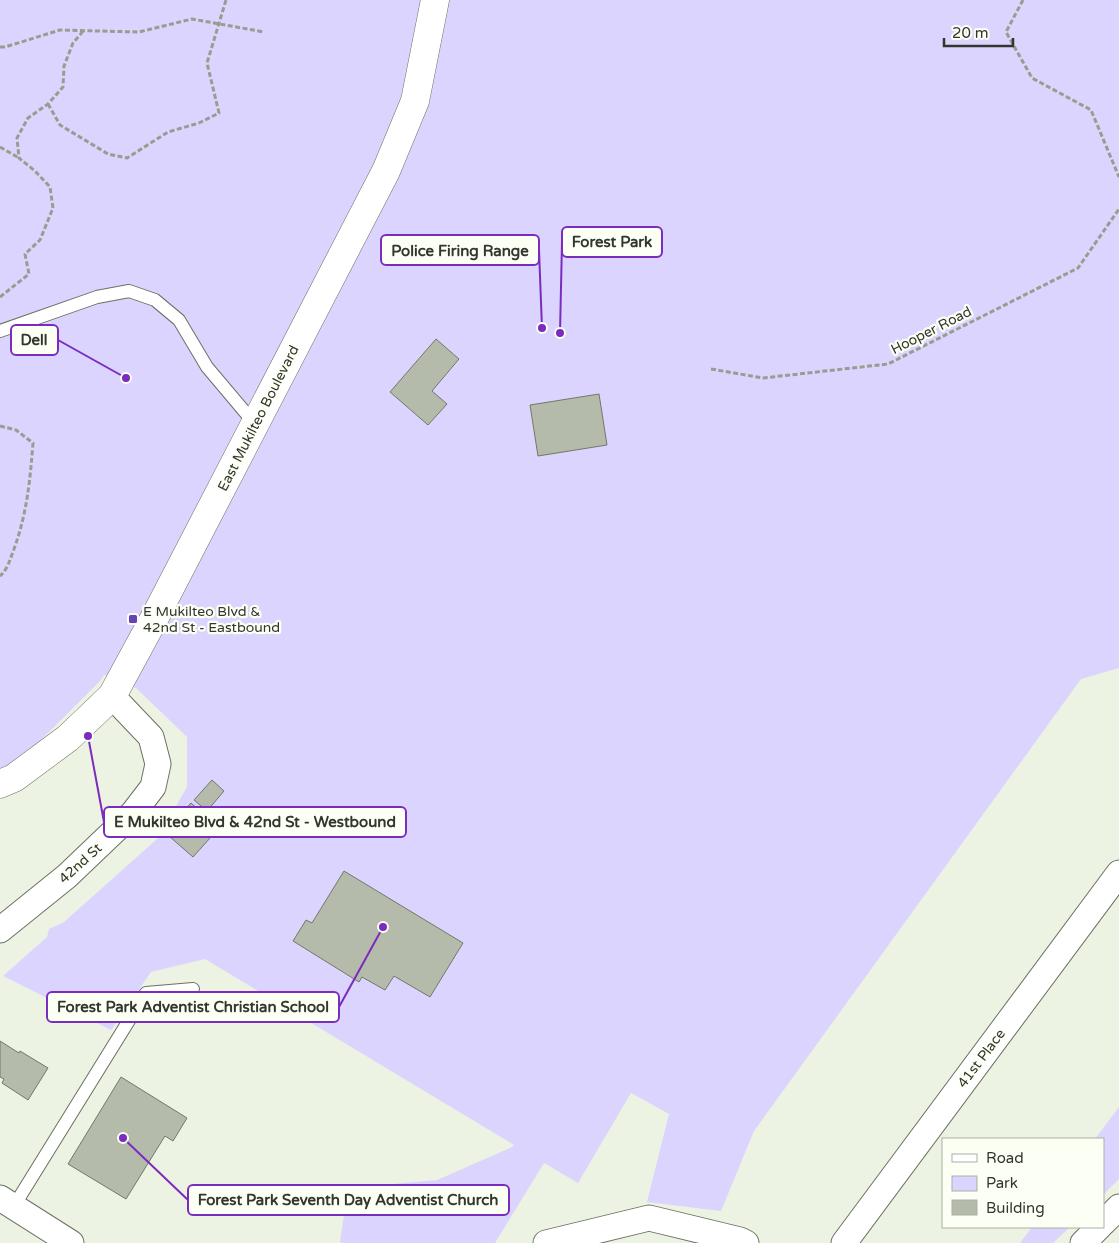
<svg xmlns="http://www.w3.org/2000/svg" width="1119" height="1243" font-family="'Varela Round',sans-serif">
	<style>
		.green { fill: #dbd4fe }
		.building { fill: #b5bbab; stroke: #727868 }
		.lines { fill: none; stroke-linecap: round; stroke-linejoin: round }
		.service-casing { stroke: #6b7162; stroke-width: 14 }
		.minor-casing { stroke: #6b7162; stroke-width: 27 }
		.secondary-casing { stroke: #6b7162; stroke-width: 29 }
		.path { stroke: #989d90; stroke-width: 3; stroke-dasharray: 5 2.5; stroke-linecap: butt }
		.service { stroke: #fff; stroke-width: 12 }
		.minor { stroke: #fff; stroke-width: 25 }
		.secondary { stroke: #fff; stroke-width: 28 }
		.poi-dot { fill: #6742bb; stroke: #fbfff4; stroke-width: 2 }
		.labels { text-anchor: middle; stroke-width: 4.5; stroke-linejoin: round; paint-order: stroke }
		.street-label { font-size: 14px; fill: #33362f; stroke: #fbfff4 }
		.poi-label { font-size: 14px; fill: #33362f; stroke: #fbfff4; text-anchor: start }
		.leader { fill: none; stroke: #7b2cbf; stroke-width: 2 }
		.callout-dot { fill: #7b2cbf; stroke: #fbfff4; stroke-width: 2 }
		.callout { fill: #fbfff4; stroke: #7b2cbf; stroke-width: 2 }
		.callout-label { font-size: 15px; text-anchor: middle; font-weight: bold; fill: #33362f }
	</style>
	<rect width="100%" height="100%" fill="#ecf3e2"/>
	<g class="green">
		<path d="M0 0H1119V668L1081 679 754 1131 721 1211 647 1202 669 1114 631 1093 578 1183 544 1163 495 1243H341L340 1241 348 1188 437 1180 512 1147 514 1145 205 959 151 972 111 1030 3 976 47 937 49 929 64 922 157 839 187 787V737L136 688 104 675 100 681 7 774 0 776Z"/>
		<path d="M1119 1107V1179L1103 1195V1139H1095Z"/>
		<path d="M1032 1227H1070L1053 1243H1020Z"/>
	</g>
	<g class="building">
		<path d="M436 339 459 359 432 391 447 404 428 425 390 392Z"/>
		<path d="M599 394 607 445 538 456 530 405Z"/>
		<path d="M212 780 224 791 207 811 194 800Z"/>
		<path d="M191 803 219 828 193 857 162 830 178 813 180 815Z"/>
		<path d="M344 871 463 943 430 997 394 976 385 990 362 977 359 982 293 941 306 920 312 923Z"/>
		<path d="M0 1041 19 1053 20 1051 48 1068 28 1100 2 1083 4 1079 0 1077Z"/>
		<path d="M121 1077 187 1118 173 1141 165 1136 126 1199 68 1164Z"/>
	</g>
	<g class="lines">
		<g class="service-casing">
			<g id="service">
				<path d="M0 331 97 297 129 291 155 300 179 320 207 367 255 424"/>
				<path d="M14 1206 146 993 193 989"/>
			</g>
		</g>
		<g class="minor-casing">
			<g id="minor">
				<path d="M0 930 67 876 133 813 153 787 158 764 151 737 112 696"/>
				<path d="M0 1198 71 1243"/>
				<path d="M1103 1223 1119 1207"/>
				<path d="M546 1243 649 1218 740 1240 746 1243"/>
				<path d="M844 1243 1119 873"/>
				<path d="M1083 1243 1099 1227"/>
			</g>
		</g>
		<g class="secondary-casing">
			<path id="secondary" d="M0 784 14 778 68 738 112 696 156 615 386 171 415 101 435 0"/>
		</g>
		<g class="path">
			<path d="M1023 0 1006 32 1032 78 1091 110 1119 177"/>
			<path d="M0 47H5L60 30 139 32 192 19 264 32"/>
			<path d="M48 104 60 125 108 154 127 158 168 132 199 123 219 113 207 63 226 0"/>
			<path d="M0 147 19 158"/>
			<path d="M0 297 29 274 25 254 40 240 53 208 50 187 35 171 19 158 17 138 28 118 48 104 63 87 64 66 73 43 84 30"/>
			<path d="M711 369 763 378 888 364 1078 268 1119 209"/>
			<path d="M0 426 16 430 33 443C30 481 27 513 14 549 10 559 8 569 0 576"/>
		</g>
		<use href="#service" class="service"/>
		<use href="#minor" class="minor"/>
		<use href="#secondary" class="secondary"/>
	</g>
	<rect class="poi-dot" x="128" y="614" width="10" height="10" rx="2.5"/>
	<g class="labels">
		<g class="street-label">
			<text transform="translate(931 330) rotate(-27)" y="5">Hooper Road</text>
			<text transform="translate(258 418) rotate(-63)" y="5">East Mukilteo Boulevard</text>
			<text transform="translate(80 863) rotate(-42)" y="5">42nd St</text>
			<text transform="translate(981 1058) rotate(-53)" y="5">41st Place</text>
		</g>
		<g class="poi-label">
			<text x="143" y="616">E Mukilteo Blvd &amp;<tspan x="143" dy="16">42nd St - Eastbound</tspan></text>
		</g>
	</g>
	<path class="leader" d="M560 333L562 242M542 328L539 250M126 378L58 340M88 736L104 822M383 927L339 1007M123 1138L188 1200"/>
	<g class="callout-dot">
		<circle cx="560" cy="333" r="5"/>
		<circle cx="542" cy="328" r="5"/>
		<circle cx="126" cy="378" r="5"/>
		<circle cx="88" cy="736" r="5"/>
		<circle cx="383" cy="927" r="5"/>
		<circle cx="123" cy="1138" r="5"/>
	</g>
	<g class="callout">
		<rect x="562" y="227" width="100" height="30" rx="5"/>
		<rect x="381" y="235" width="158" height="30" rx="5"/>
		<rect x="11" y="325" width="47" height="30" rx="5"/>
		<rect x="104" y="807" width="302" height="30" rx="5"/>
		<rect x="47" y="992" width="292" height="30" rx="5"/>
		<rect x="188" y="1185" width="321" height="30" rx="5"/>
	</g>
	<g class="callout-label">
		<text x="612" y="247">Forest Park</text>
		<text x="460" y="256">Police Firing Range</text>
		<text x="34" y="345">Dell</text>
		<text x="255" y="827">E Mukilteo Blvd &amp; 42nd St - Westbound</text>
		<text x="193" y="1012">Forest Park Adventist Christian School</text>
		<text x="348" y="1205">Forest Park Seventh Day Adventist Church</text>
	</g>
	<rect x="942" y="1138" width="162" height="90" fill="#fbfff4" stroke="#abafa5"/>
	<rect x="952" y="1154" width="25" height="8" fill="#ffffff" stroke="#abafa5"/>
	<text x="986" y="1163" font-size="15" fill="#33362f">Road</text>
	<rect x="952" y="1176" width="25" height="15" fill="#dbd4fe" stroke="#abafa5"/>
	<text x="986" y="1188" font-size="15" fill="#33362f">Park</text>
	<rect x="952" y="1200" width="25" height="15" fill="#b5bbab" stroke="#abafa5"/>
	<text x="986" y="1213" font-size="15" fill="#33362f">Building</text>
	<path d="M944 38v8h69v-8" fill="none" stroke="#33362f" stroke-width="2.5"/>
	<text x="952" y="38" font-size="15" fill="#33362f" stroke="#fbfff4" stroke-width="4" paint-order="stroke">20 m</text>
</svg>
